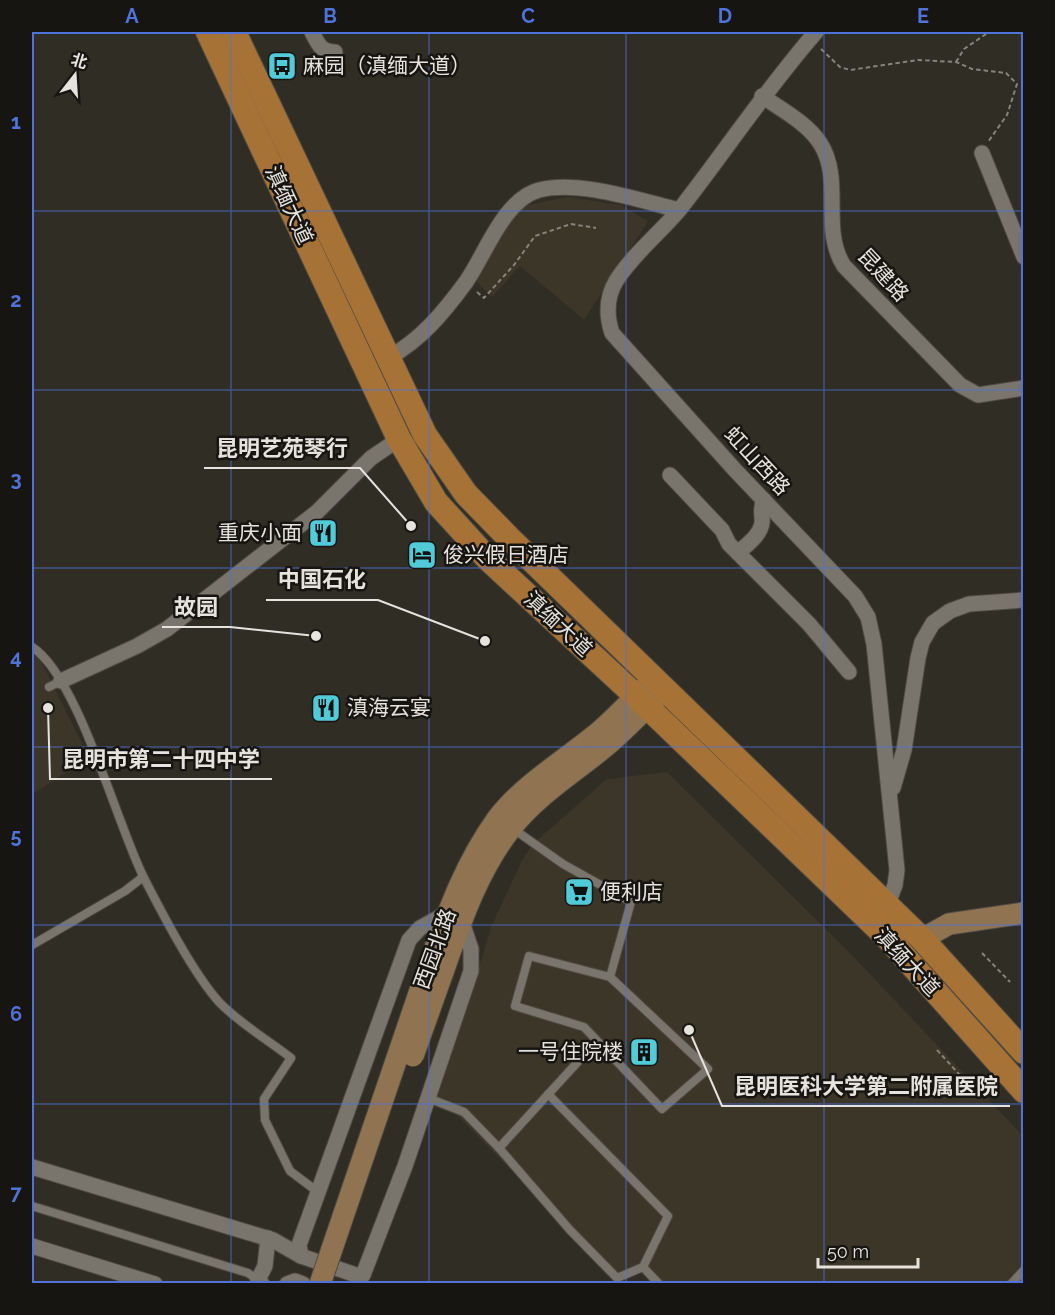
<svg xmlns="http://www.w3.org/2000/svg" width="1055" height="1315" font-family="Raleway,'Noto Sans SC',sans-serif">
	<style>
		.built { fill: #3c3629 }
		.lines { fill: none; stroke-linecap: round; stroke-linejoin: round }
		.lane-casing { stroke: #4e4b44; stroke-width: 10 }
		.street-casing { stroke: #4e4b44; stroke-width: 17 }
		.secondary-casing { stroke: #4e4b44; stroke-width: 23 }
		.primary-casing { stroke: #4e4b44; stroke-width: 26 }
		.path { stroke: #86837c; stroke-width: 2; stroke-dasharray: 4.5 3; stroke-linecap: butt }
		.lane { stroke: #79756c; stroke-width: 8 }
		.street { stroke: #79756c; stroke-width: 15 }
		.secondary { stroke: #907451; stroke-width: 21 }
		.primary { stroke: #a77236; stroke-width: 24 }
		.secondary-bridge-casing { stroke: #4e4b44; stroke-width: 23; stroke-linecap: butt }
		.secondary-bridge { stroke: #907451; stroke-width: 21 }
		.grid { fill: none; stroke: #4f73da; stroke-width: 1.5; stroke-opacity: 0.55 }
		.labels { text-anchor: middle; stroke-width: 5; stroke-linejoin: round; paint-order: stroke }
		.poi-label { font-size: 21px; fill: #e6e3de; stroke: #171512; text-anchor: start }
		.street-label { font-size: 21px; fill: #e6e3de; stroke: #171512 }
		.leader { fill: none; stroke: #e6e3de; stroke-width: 2 }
		.callout-dot { fill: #e6e3de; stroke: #171512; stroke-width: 2 }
		.callout-label { font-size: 22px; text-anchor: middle; font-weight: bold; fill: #e6e3de; stroke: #171512; stroke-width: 5; stroke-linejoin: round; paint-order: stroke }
		.neatline { fill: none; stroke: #4f73da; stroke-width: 2 }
		.grid-label { font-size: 20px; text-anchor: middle; font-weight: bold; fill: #4f73da }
	</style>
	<rect width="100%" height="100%" fill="#302d25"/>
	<g class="built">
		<path d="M567 197 621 205 648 221 584 320 520 266 492 297 472 277 506 220 528 205Z"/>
		<path d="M32 655 40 659 89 758 32 794Z"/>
		<path d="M667 772 850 953 1023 1136V1283L659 1284 642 1267 617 1278 457 1115 429 1104 481 961 491 927 522 860 534 843 607 779Z"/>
	</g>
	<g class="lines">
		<g class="lane-casing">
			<g id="lane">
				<path d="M32 647C78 676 117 825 144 878 162 913 193 973 219 1002 239 1023 268 1040 291 1058L264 1099 265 1120 290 1171 318 1192"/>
				<path d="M49 687 61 681"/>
				<path d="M512 828 563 864 631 902 610 977 708 1069 662 1109 584 1027 515 1006 529 956 610 977"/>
				<path d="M32 945 125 891 143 877"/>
				<path d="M428 1098 464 1112 499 1148 597 1041"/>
				<path d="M499 1148 570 1230 617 1278 643 1267 668 1216 548 1094"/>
				<path d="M32 1206 248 1273 258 1280"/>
				<path d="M643 1267 659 1284"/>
				<path d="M1011 1284 1024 1270"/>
			</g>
		</g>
		<g class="street-casing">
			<g id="street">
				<path d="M312 32C318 44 321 52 335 52"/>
				<path d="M816 32C767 88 726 150 680 209 660 233 633 254 616 281 606 298 606 315 612 333L735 470 855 596 868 617 874 644 897 870 895 885 887 906"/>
				<path d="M762 96C782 110 807 123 820 143 844 180 820 229 844 266L960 385 978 395 1024 388"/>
				<path d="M982 153 1024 257"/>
				<path d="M388 358C421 340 444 312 466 282 485 255 504 199 539 190 580 180 638 200 679 210"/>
				<path d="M670 475 722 530 729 544 809 624 849 672"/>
				<path d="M738 553C746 545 760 536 762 523 763 514 759 510 764 500"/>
				<path d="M61 681 137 646 167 629 317 512 371 458 399 439"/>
				<path d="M893 788 904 750 918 658 922 642 933 623 950 611 969 604 1024 600"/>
				<path d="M32 1167 273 1240 301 1256 359 1276 363 1275 405 1166 471 971V949L461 919"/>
				<path d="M32 1246 155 1284"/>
				<path d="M301 1256 299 1245 409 940 420 928 447 913"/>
				<path d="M262 1284 258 1280 265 1266 268 1238"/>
				<path d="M287 1284 295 1281 303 1284"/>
			</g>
		</g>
		<g class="secondary-casing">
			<g id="secondary">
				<path d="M922 939 949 924 1024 913"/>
				<path d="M428 967C447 915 464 865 497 819 522 786 562 762 594 736 615 719 633 698 653 680"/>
				<path d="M443 972C461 921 478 870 512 827 537 795 575 772 606 746 625 730 642 712 659 695"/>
			</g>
		</g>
		<g class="primary-casing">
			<g id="primary">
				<path d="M208 32 399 439 436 502 487 558 636 696 887 937 1024 1091"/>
				<path d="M234 32 425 435 466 494 508 537 922 939 1024 1052"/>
			</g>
		</g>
		<g class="path">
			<path d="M821 49 840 67 850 70 918 60 956 62 972 69 1006 73 1017 84 1007 115 988 142"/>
			<path d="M956 62 964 49 989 32"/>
			<path d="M477 292 484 298 514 265 535 236 571 224 596 228"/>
			<path d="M982 953 1010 982"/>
			<path d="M937 1050 968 1084"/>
		</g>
		<use href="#lane" class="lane"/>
		<use href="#street" class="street"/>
		<use href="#secondary" class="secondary"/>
		<use href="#primary" class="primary"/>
		<g class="secondary-bridge-casing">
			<g id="secondary-bridge">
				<path d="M413 1056 443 972"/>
				<path d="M320 1284 428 967"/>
			</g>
		</g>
		<use href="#secondary-bridge" class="secondary-bridge"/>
	</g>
	<path class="grid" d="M231 32V1284M429 32V1284M626 32V1284M824 32V1284M32 211H1024M32 390H1024M32 568H1024M32 747H1024M32 925H1024M32 1104H1024"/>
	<defs>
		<g id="bus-square" transform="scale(1.5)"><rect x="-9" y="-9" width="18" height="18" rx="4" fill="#52cbd9" stroke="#171512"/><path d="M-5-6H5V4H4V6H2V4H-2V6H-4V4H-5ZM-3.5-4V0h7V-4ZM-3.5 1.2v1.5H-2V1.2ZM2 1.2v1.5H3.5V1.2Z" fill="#111"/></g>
		<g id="restaurant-square" transform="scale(1.5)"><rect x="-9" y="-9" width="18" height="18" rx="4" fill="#52cbd9" stroke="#171512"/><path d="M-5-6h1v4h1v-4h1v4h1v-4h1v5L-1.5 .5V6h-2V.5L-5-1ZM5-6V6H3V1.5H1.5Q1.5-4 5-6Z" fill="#111"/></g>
		<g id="hotel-square" transform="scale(1.5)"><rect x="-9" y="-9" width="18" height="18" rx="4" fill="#52cbd9" stroke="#171512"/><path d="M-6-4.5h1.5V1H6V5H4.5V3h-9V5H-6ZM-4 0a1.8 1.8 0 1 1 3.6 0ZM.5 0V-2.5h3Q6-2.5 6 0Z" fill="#111"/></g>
		<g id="supermarket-square" transform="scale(1.5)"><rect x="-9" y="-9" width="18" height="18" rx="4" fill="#52cbd9" stroke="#171512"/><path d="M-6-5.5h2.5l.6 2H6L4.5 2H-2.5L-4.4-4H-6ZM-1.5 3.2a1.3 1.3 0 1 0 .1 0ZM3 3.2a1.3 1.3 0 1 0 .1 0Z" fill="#111"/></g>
		<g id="building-square" transform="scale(1.5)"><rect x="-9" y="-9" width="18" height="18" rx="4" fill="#52cbd9" stroke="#171512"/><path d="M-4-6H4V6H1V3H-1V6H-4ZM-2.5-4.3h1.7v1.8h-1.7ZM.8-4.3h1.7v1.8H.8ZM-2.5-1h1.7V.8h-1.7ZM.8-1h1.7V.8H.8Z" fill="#111"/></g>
	</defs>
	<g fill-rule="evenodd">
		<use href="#bus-square" x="282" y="66"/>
		<use href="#restaurant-square" x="323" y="533"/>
		<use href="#hotel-square" x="422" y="555"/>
		<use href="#restaurant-square" x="326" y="708"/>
		<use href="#supermarket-square" x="579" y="892"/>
		<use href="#building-square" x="644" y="1052"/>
	</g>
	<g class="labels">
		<g class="poi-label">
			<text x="303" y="73">麻园（滇缅大道）</text>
			<text x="302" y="540" text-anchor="end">重庆小面</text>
			<text x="443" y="562">俊兴假日酒店</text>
			<text x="347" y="715">滇海云宴</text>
			<text x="600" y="899">便利店</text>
			<text x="623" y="1059" text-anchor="end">一号住院楼</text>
		</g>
		<g class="street-label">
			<text transform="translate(289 205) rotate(65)" y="7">滇缅大道</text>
			<text transform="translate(883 275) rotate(47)" y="7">昆建路</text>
			<text transform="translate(757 461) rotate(47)" y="7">虹山西路</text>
			<text transform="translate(558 624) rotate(43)" y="7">滇缅大道</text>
			<text transform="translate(435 949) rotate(-70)" y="7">西园北路</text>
			<text transform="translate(907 962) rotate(47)" y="7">滇缅大道</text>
		</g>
	</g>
	<path class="leader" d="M411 526L360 468H204M485 641L378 600H266M316 636L230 627H162M48 708L50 779H272M689 1030L722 1106H1010"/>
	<g class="callout-dot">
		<circle cx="411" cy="526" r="6"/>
		<circle cx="485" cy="641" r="6"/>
		<circle cx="316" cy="636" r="6"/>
		<circle cx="48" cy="708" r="6"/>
		<circle cx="689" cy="1030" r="6"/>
	</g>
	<g class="callout-label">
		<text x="282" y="456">昆明艺苑琴行</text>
		<text x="322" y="587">中国石化</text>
		<text x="196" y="615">故园</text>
		<text x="161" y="767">昆明市第二十四中学</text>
		<text x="866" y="1094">昆明医科大学第二附属医院</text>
	</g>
	<rect width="1055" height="1315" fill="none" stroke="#171512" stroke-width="66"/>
	<g transform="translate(75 75) rotate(17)" stroke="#171512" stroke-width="4.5" paint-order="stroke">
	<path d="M0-4.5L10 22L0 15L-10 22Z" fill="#e6e3de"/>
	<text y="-9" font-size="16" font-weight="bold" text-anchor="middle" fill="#e6e3de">北</text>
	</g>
	<path d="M818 1258v9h100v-9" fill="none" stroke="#e6e3de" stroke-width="3"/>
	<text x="827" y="1258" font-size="18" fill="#e6e3de" stroke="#171512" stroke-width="4.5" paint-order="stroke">50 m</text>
	<rect x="33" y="33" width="989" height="1249" class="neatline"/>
	<g class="grid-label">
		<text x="132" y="23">A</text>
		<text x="330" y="23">B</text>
		<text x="528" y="23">C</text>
		<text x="725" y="23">D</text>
		<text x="923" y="23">E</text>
		<text x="16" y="129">1</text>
		<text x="16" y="307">2</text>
		<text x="16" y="486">3</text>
		<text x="16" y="664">4</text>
		<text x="16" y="843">5</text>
		<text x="16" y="1021">6</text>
		<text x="16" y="1200">7</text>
	</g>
</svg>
